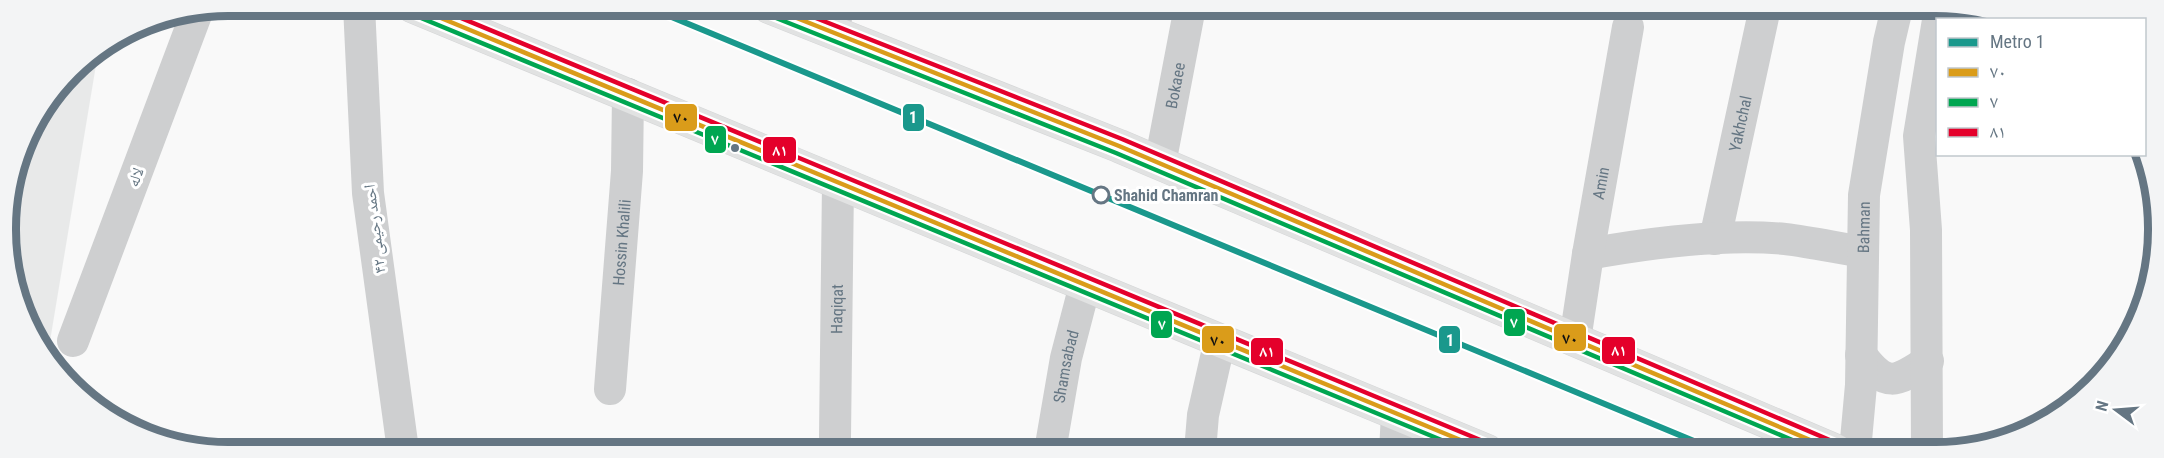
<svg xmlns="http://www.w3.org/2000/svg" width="2164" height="458" font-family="'Roboto Condensed','Noto Naskh Arabic',sans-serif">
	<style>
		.built { fill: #e8e9e9 }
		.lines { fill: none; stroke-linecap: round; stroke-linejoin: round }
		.major-casing { stroke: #d5d6d7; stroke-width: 34 }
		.minor { stroke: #cecfd0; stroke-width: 32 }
		.major { stroke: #e1e2e2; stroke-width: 33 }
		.bus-1-casing { stroke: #fff; stroke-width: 9 }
		.bus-2-casing { stroke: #fff; stroke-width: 9 }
		.bus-3-casing { stroke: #fff; stroke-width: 9 }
		.bus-1 { stroke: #da9c1a; stroke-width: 4.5 }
		.bus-2 { stroke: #00a651; stroke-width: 4.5 }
		.bus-3 { stroke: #e4002b; stroke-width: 4.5 }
		.metro-1-casing { stroke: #fff; stroke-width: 10 }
		.metro-1 { stroke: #1a988c; stroke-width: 6 }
		.bus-dot { fill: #657683; stroke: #fff; stroke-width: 2 }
		.stop-dot { fill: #fff; stroke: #657683; stroke-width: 3 }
		.labels { text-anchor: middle; stroke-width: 6; stroke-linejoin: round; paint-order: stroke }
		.street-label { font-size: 16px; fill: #657683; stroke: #fff }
		.stop-label { font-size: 16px; font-weight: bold; fill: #657683; stroke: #fff; text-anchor: start }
		.rim { fill: none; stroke: #657683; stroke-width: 8 }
		.line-badge { stroke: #fff; stroke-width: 2 }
		.badge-label { font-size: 16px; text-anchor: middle; font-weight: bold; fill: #fff }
		.pale-badge-label { font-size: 16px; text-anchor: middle; font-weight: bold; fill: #111 }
	</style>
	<rect width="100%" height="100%" fill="#f9f9f9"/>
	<path class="built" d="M98 53 48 353 18 301 6 215 23 143 72 71Z"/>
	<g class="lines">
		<g class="major-casing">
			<g id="major">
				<path d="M412 6 1487 451"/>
				<path d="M769 7 1119 146 1836 451"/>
			</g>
		</g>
		<g class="minor">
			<path d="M359 6 368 193 403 450"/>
			<path d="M832 32 839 7"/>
			<path id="s1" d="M1160 164 1190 7"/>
			<path id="s2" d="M1715 239 1765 8"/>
			<path d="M1588 254C1649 243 1723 233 1785 239 1811 242 1837 248 1863 252"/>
			<path id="s3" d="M1575 340 1588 254 1628 27"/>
			<path d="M73 341 197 12"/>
			<path d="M1861 355C1887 389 1896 382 1928 361"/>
			<path id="s4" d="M610 389 627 171 628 94"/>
			<path id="s5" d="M835 437 838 182"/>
			<path id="s6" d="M1050 451 1066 358 1085 285"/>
			<path d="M1200 451 1203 415 1220 340"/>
			<path d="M1395 451 1397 414"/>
			<path id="s7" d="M1855 451 1861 385 1864 195 1889 42 1897 8"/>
			<path d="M1927 451 1926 230 1919 136 1938 20"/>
		</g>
		<use href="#major" class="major"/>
		<g class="bus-1-casing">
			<g id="bus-1">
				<path d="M412 6 1487 451"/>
				<path d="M769 7 1119 146 1836 451"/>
			</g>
		</g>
		<g class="bus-2-casing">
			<g id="bus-2">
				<path d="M409 13 1468 451"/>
				<path d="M766 14 1116 153 1818 451"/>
			</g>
		</g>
		<g class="bus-3-casing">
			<g id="bus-3">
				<path d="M432 6 1490 444"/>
				<path d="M788 7 1122 139 1839 444"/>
			</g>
		</g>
		<use href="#bus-1" class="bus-1"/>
		<use href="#bus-2" class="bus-2"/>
		<use href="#bus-3" class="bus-3"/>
		<g class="metro-1-casing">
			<path id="metro-1" d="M645 6 1718 451"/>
		</g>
		<use href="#metro-1" class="metro-1"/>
	</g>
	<circle class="bus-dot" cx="735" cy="148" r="5"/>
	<circle class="stop-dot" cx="1101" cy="195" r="8"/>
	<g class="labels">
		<g class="street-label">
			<text dy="6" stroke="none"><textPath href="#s1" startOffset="80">Bokaee</textPath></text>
			<text dy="6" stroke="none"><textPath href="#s2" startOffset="118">Yakhchal</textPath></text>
			<text transform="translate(135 177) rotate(-69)" y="6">لاله</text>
			<text dy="6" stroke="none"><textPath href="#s3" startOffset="159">Amin</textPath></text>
			<text dy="6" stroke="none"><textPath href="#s7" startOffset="224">Bahman</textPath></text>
			<text transform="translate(374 229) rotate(-97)" y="6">۴۲ احمد رحیمی</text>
			<text dy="6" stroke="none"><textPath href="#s4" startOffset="147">Hossin Khalili</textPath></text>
			<text dy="6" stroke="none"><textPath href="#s5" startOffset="128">Haqiqat</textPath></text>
			<text dy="6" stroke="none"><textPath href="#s6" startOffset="86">Shamsabad</textPath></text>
		</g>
		<g class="stop-label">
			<text x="1114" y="201">Shahid Chamran</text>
		</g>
	</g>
	<path d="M0 0H2164V458H0ZM228 16H1936A212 212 0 0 1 2148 228V230A212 212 0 0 1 1936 442H228A212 212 0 0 1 16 230V228A212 212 0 0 1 228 16Z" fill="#f3f4f5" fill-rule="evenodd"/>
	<path class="rim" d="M228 16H1936A212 212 0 0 1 2148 228V230A212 212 0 0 1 1936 442H228A212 212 0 0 1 16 230V228A212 212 0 0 1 228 16Z"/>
	<g class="line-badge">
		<rect x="664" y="103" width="34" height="29" rx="6" fill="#da9c1a"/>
		<rect x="902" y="103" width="23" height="29" rx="6" fill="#1a988c"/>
		<rect x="704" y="125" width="23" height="29" rx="6" fill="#00a651"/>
		<rect x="762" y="136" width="35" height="28" rx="6" fill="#e4002b"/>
		<rect x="1503" y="308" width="23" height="29" rx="6" fill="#00a651"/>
		<rect x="1150" y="310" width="23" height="29" rx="6" fill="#00a651"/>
		<rect x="1553" y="323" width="34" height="29" rx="6" fill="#da9c1a"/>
		<rect x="1201" y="325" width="34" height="29" rx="6" fill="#da9c1a"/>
		<rect x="1438" y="325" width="23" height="29" rx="6" fill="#1a988c"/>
		<rect x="1601" y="336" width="35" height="29" rx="6" fill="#e4002b"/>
		<rect x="1250" y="337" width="34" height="29" rx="6" fill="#e4002b"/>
	</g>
	<g class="badge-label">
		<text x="913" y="123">1</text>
		<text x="715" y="145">۷</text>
		<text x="780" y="156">۸۱</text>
		<text x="1514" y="328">۷</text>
		<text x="1162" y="330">۷</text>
		<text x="1450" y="346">1</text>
		<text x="1619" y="356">۸۱</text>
		<text x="1267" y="357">۸۱</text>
	</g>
	<g class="pale-badge-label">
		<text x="681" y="123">۷۰</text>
		<text x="1570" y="344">۷۰</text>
		<text x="1218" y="346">۷۰</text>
	</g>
	<rect x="1936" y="18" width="210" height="138" fill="#ffffff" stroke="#c1c8cd" stroke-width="1.5"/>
	<rect x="1948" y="38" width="30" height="9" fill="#1a988c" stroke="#c1c8cd" stroke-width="1.5"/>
	<text x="1990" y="48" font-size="18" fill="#657683">Metro 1</text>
	<rect x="1948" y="68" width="30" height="9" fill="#da9c1a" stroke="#c1c8cd" stroke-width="1.5"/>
	<text x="1990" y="78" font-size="18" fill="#657683">۷۰</text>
	<rect x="1948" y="98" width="30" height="9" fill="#00a651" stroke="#c1c8cd" stroke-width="1.5"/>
	<text x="1990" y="108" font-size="18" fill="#657683">۷</text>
	<rect x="1948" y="128" width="30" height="9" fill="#e4002b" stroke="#c1c8cd" stroke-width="1.5"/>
	<text x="1990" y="138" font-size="18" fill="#657683">۸۱</text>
	<g transform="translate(2116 410) rotate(286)" stroke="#ffffff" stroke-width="4.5" paint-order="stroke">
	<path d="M0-4.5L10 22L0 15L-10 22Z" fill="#657683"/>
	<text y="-9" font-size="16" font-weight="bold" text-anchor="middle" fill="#657683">N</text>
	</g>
</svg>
